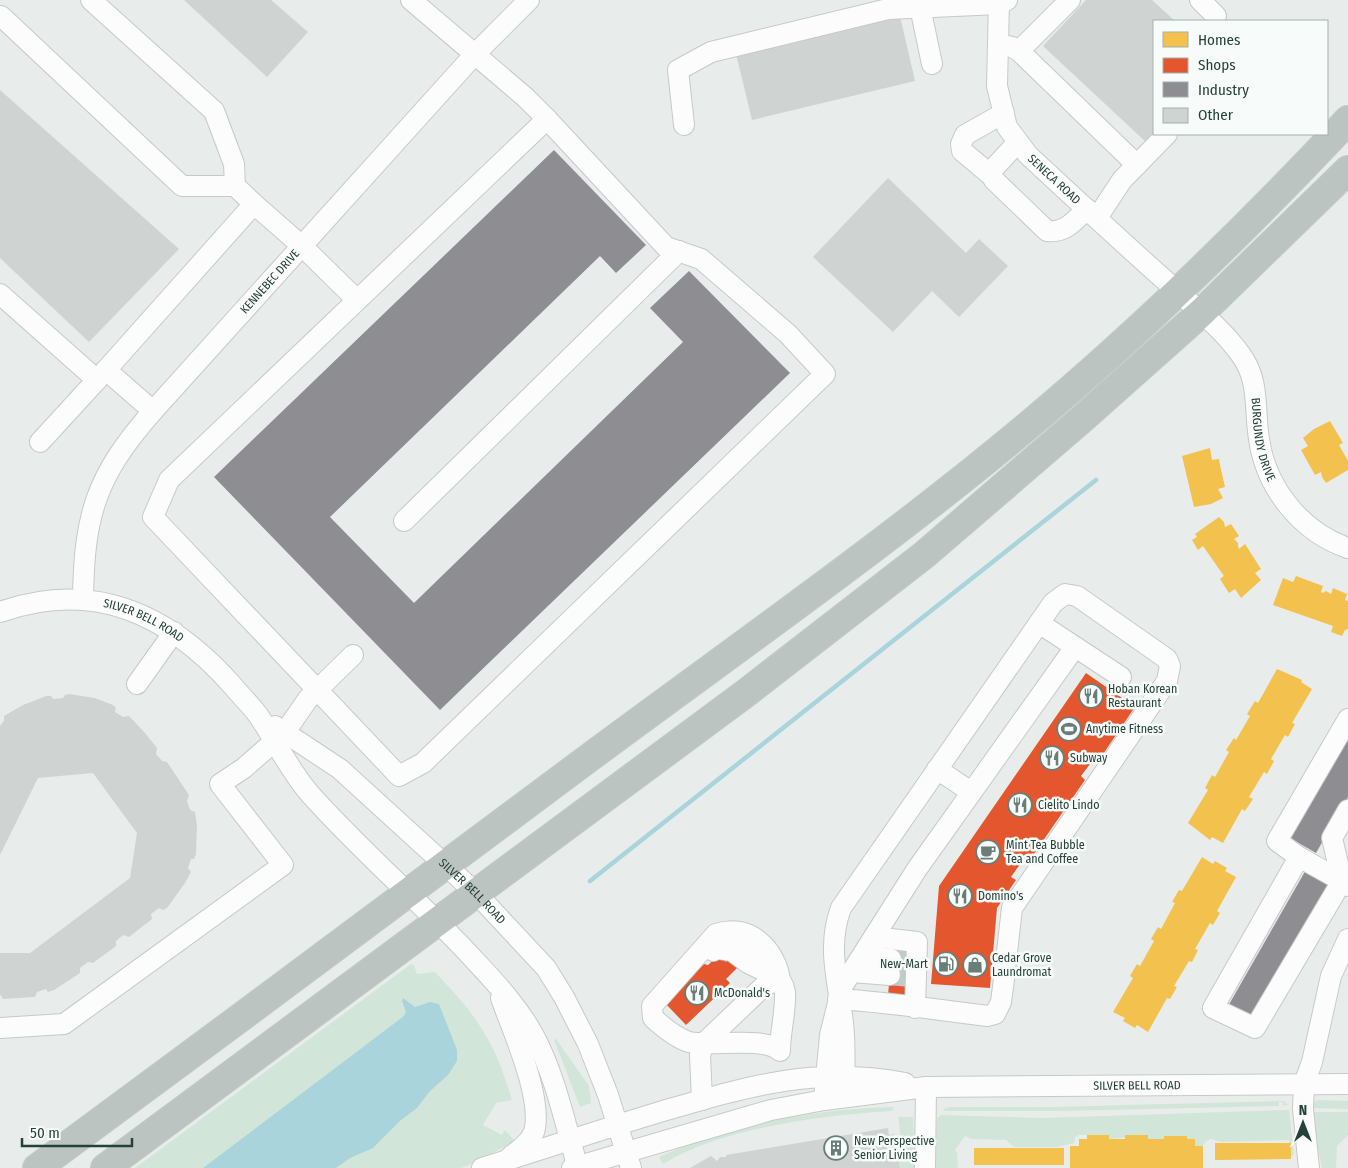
<svg xmlns="http://www.w3.org/2000/svg" width="1348" height="1168" font-family="'Fira Sans Condensed',sans-serif">
	<style>
		.green { fill: #d1e6d8 }
		.water { fill: #a9d4db }
		.homes { fill: #f2c14e }
		.shops { fill: #e4572e }
		.industry { fill: #8d8d92 }
		.lines { fill: none; stroke-linecap: round; stroke-linejoin: round }
		.stream { stroke: #a9d4db; stroke-width: 4.5 }
		.building { fill: #cfd4d2 }
		.minor-tunnel { stroke: #c1cbc8; stroke-width: 20; stroke-dasharray: 20 10; stroke-linecap: butt }
		.minor-casing { stroke: #c5cac8; stroke-width: 22 }
		.highway-casing { stroke: #c3ccc9; stroke-width: 30 }
		.minor { stroke: #fcfcfc; stroke-width: 20 }
		.highway { stroke: #bcc4c2; stroke-width: 28 }
		.labels { text-anchor: middle; stroke-width: 5; stroke-linejoin: round; paint-order: stroke }
		.street-label { font-size: 12px; fill: #24423a; stroke: #f7fbf9 }
		.poi-label { font-size: 12px; fill: #24423a; stroke: #f7fbf9; text-anchor: start }
	</style>
	<rect width="100%" height="100%" fill="#e8edeb"/>
	<g class="green">
		<path d="M411 964 414 965 417 974 435 972C477 1016 495 1041 512 1100L496 1103 483 1125 502 1135 505 1130 514 1140 511 1143 475 1163 461 1168H135Z"/>
		<path d="M556 1039 589 1086 591 1103 580 1107 554 1040Z"/>
		<path d="M1318 1100 1348 1101V1109L1310 1108 1312 1104Z"/>
		<path d="M1279 1101H1284L1288 1105 1283 1106V1102H1279V1106L1060 1111H945L943 1109 950 1107H1052Z"/>
		<path d="M894 1107 892 1111C825 1115 720 1128 663 1164L659 1157C733 1124 813 1109 894 1107Z"/>
		<path d="M1287 1110H1289L1294 1154 1291 1157 1289 1140 1221 1142 1211 1139 1205 1142 1203 1146H1195V1139H1187L1186 1136H1164V1139H1148V1135L1109 1139V1135H1079L1075 1137 1074 1143 1057 1147H1014L1006 1140 971 1139 965 1136 955 1150 957 1153 958 1168H935L937 1118 941 1115 1042 1118Z"/>
		<path d="M1310 1112H1348V1135L1337 1146 1336 1168H1322Z"/>
		<path d="M898 1117H913L915 1168H897L900 1167 898 1153 903 1152Z"/>
	</g>
	<path class="water" d="M403 998 415 1007 430 1002 439 1004 457 1050V1061L448 1075 429 1092 417 1108 401 1120 373 1148 350 1158 336 1168H203L404 1016 406 1012 402 1001Z"/>
	<g class="homes">
		<path d="M1330 421 1343 443 1339 445 1348 461V470L1326 483 1322 477 1321 472 1315 475 1301 450 1308 446 1303 438 1314 429Z"/>
		<path d="M1210 448 1212 460 1219 459 1220 465 1225 487 1218 489 1223 498 1211 504 1194 507 1182 456Z"/>
		<path d="M1219 517 1224 522 1225 527 1231 524 1239 536 1234 539 1238 543V546L1239 549 1245 544 1261 569 1255 573 1261 580 1241 598 1235 589 1229 593 1220 579 1224 576 1203 546 1198 550 1192 540 1197 537 1195 534Z"/>
		<path d="M1296 576 1323 586 1321 592 1323 593 1326 591 1331 594 1333 588 1347 594 1345 600 1348 601V629L1345 630 1342 636 1331 632 1333 626 1273 605 1283 578 1293 582Z"/>
		<path d="M1277 669 1302 680 1301 682 1312 689 1292 723 1295 724 1288 737 1285 735 1271 759 1274 761 1267 774 1264 772 1249 797 1253 799 1245 811 1242 809 1223 843 1212 837 1210 840 1188 823 1208 790 1205 788 1212 775 1215 777 1229 752 1226 750 1234 738 1236 740 1250 716 1247 714 1255 701 1258 703Z"/>
		<path d="M1202 857 1213 864 1215 861 1227 868 1225 871 1236 877 1217 911 1220 913 1213 925 1210 923 1195 949 1198 950 1192 962 1189 961 1174 986 1177 987 1170 999 1167 998 1148 1032 1137 1025 1135 1028 1123 1021 1125 1018 1113 1012 1133 978 1130 976 1137 964 1140 966 1154 941 1151 939 1158 927 1161 929 1175 903 1172 902 1179 890 1182 891Z"/>
		<path d="M1087 1135H1109V1139H1125V1135H1148V1139H1164V1136H1187V1139H1195V1146H1203V1168H1070V1146H1079V1139H1087Z"/>
		<path d="M1215 1143H1291V1159L1215 1160Z"/>
		<rect x="974" y="1148" width="90" height="17"/>
	</g>
	<g class="shops">
		<path d="M1086 673 1135 707 1097 763 1093 760 1081 776 1085 780 1027 864 1023 860 1011 877 1016 880 997 908 990 988 931 984 939 886Z"/>
		<path d="M893 941 913 943 908 997 888 995Z"/>
		<path d="M719 955 726 962 729 958 738 967 726 979 730 983 686 1025 664 1002 704 964 708 965Z"/>
	</g>
	<g class="industry">
		<path d="M554 150 646 245 616 273 600 256 330 517 414 603 683 342 650 308 689 271 790 373 440 710 214 477Z"/>
		<path d="M1348 737V797L1316 853 1290 838Z"/>
		<path d="M1307 868 1333 883 1253 1023 1227 1008Z"/>
	</g>
	<g class="lines">
		<path class="stream" d="M590 881 1096 480"/>
	</g>
	<g class="building">
		<path d="M184 0H271L308 32 267 77Z"/>
		<path d="M1086 0H1152L1175 21H1154V135L1147 143 1043 46Z"/>
		<path d="M900 16 915 81 752 120 736 54Z"/>
		<path d="M0 90 179 249 89 342 0 258Z"/>
		<path d="M888 178 966 253 979 239 1008 266 959 317 932 291 893 332 813 257Z"/>
		<path d="M69 694 95 698 113 705 116 708 115 712 123 717 129 716 145 733 157 748 156 754 162 761 167 762 189 795 187 801 190 810 195 812 197 826 196 854 194 859H191L188 868 191 872 185 883 167 908 163 910 159 908 151 914 152 919 129 937 123 935 116 941V946L93 963 88 962 80 968V973L54 990 48 992 46 989 37 992 35 997 3 999 0 994V953H30L130 878 137 833 93 773 38 778 0 855V726L4 721V716L23 705 46 696H51L53 699 63 698 65 695Z"/>
		<path d="M888 1128 889 1135 894 1134 900 1168H690L711 1156 717 1161 720 1157H726V1155Z"/>
	</g>
	<g class="lines">
		<g class="minor-tunnel">
			<path d="M891 959 911 961"/>
			<path d="M890 975 910 977"/>
		</g>
		<g class="minor-casing">
			<g id="minor">
				<path d="M91 0 214 111 234 164 235 186"/>
				<path d="M411 0 525 97 547 119"/>
				<path id="s1" d="M999 0 997 86 1007 127 1028 155C1074 198 1121 241 1168 283 1193 306 1221 327 1241 355 1260 381 1254 409 1259 439 1266 488 1301 532 1348 548"/>
				<path d="M1200 0 1216 16"/>
				<path d="M920 7 932 64"/>
				<path d="M1 16 182 186H235L254 204"/>
				<path d="M998 44 1012 47 1019 51 1137 165"/>
				<path d="M1019 51 1070 0"/>
				<path d="M547 119 666 247 701 259 788 334 825 374 423 763 399 776 153 517 169 480Z"/>
				<path d="M684 125 678 70 711 52 888 9 999 4 1007 0"/>
				<path d="M1018 142 993 169 992 176 994 180 1047 231C1066 233 1074 221 1087 209"/>
				<path d="M992 176 962 151 961 144 965 135 1004 113"/>
				<path d="M1097 218 1122 180 1167 134"/>
				<path d="M0 294 97 380"/>
				<path d="M106 370 254 204 302 246 357 300"/>
				<path d="M40 442 106 370 153 411"/>
				<path d="M404 521 679 251"/>
				<path id="s2" d="M83 600C84 514 96 476 153 411L475 54 529 0"/>
				<path id="s3" d="M0 612C94 579 169 614 232 685 240 695 250 704 258 715 276 741 289 770 310 794 359 849 416 898 467 952 491 978 517 1004 534 1036 556 1077 565 1124 578 1168"/>
				<path d="M1039 623 1121 677"/>
				<path d="M137 684 174 632"/>
				<path id="s4" d="M275 726 340 769 476 893 546 968 564 997 588 1044 608 1095 631 1168"/>
				<path d="M937 769 971 792"/>
				<path d="M1348 810 1332 838 1342 881 1255 1028 1213 1008 1299 857 1342 881 1348 886"/>
				<path d="M1299 857 1277 841 1348 719"/>
				<path d="M874 937 917 942 915 1008"/>
				<path d="M719 949 732 951 748 963 775 976"/>
				<path d="M713 951C740 932 758 949 774 972 779 978 784 984 785 992 786 1012 780 1031 780 1051 764 1036 712 1047 689 1042 676 1038 663 1027 653 1018L652 1006 716 934C749 922 776 950 780 980"/>
				<path d="M863 956 891 959"/>
				<path d="M852 972 890 975"/>
				<path d="M501 998C513 1032 541 1093 535 1128 533 1140 521 1149 511 1156"/>
				<path d="M838 999C889 1002 938 1010 988 1016L995 1014 1001 1002 1003 987 1012 908 1167 681 1170 666 1167 659 1077 596 1065 594 1053 603 841 908C826 948 839 984 843 1023 846 1048 844 1073 844 1097"/>
				<path d="M0 1028 64 1024 283 865 220 784 244 768 285 732 308 699 353 655"/>
				<path d="M702 1100 700 1055 704 1043 765 985 780 980"/>
				<path d="M824 1100 830 1035 842 987 917 869 1075 647"/>
				<path d="M482 1168C543 1149 603 1129 663 1111 749 1086 814 1066 905 1083"/>
				<path id="s5" d="M572 1168 771 1110 824 1100 926 1087 1348 1084"/>
				<path d="M925 1168 926 1087"/>
				<path d="M1309 1168 1303 1109 1304 1084 1312 1062 1331 976 1348 939"/>
			</g>
		</g>
		<g class="highway-casing">
			<g id="highway">
				<path d="M37 1168C214 1038 390 906 566 775 717 662 872 555 1018 434 1135 337 1244 231 1348 120"/>
				<path d="M105 1168 746 693 924 555 1082 419 1202 312 1348 170"/>
			</g>
		</g>
		<use href="#minor" class="minor"/>
		<use href="#highway" class="highway"/>
	</g>
	<defs>
		<g id="restaurant-ring" transform="scale(1.25)"><circle r="9.5" fill="#f7fbf9" stroke="#697e78" stroke-width="1.5"/><path d="M-5-6h1v4h1v-4h1v4h1v-4h1v5L-1.5 .5V6h-2V.5L-5-1ZM5-6V6H3V1.5H1.5Q1.5-4 5-6Z" fill="#697e78"/></g>
		<g id="stadium-ring" transform="scale(1.25)"><circle r="9.5" fill="#f7fbf9" stroke="#697e78" stroke-width="1.5"/><path d="M0-5a6.5 5 0 1 0 0 10a6.5 5 0 1 0 0-10ZM-3.5-1.8h7v3.6h-7Z" fill="#697e78"/></g>
		<g id="cafe-ring" transform="scale(1.25)"><circle r="9.5" fill="#f7fbf9" stroke="#697e78" stroke-width="1.5"/><path d="M-5.5-4.5H6V0H3Q3 3.5 0 3.5H-2.5Q-5.5 3.5-5.5 0ZM3-3.2v2h1.7v-2ZM-6 4.5H4V6H-6Z" fill="#697e78"/></g>
		<g id="fuel-ring" transform="scale(1.25)"><circle r="9.5" fill="#f7fbf9" stroke="#697e78" stroke-width="1.5"/><path d="M-5.5-6h7V0h2V4h1.3V-2.5L3-4.5l.8-.8L6-3V5H2.5V1h-1V6h-7ZM-4.2-4.7v3.2H.2V-4.7Z" fill="#697e78"/></g>
		<g id="shop-ring" transform="scale(1.25)"><circle r="9.5" fill="#f7fbf9" stroke="#697e78" stroke-width="1.5"/><path d="M-5-2.5h2.3a2.7 3.5 0 0 1 5.4 0H5L5.5 6h-11ZM-1.5-2.5h3a1.5 2.3 0 0 0-3 0Z" fill="#697e78"/></g>
		<g id="building-ring" transform="scale(1.25)"><circle r="9.5" fill="#f7fbf9" stroke="#697e78" stroke-width="1.5"/><path d="M-4-6H4V6H1V3H-1V6H-4ZM-2.5-4.3h1.7v1.8h-1.7ZM.8-4.3h1.7v1.8H.8ZM-2.5-1h1.7V.8h-1.7ZM.8-1h1.7V.8H.8Z" fill="#697e78"/></g>
	</defs>
	<g fill-rule="evenodd">
		<use href="#restaurant-ring" x="1091" y="696"/>
		<use href="#stadium-ring" x="1069" y="729"/>
		<use href="#restaurant-ring" x="1052" y="758"/>
		<use href="#restaurant-ring" x="1020" y="805"/>
		<use href="#cafe-ring" x="988" y="852"/>
		<use href="#restaurant-ring" x="960" y="896"/>
		<use href="#fuel-ring" x="946" y="964"/>
		<use href="#shop-ring" x="975" y="965"/>
		<use href="#restaurant-ring" x="697" y="993"/>
		<use href="#building-ring" x="836" y="1148"/>
	</g>
	<g class="labels">
		<g class="street-label">
			<text dy="4" stroke="none"><textPath href="#s1" startOffset="199">SENECA ROAD</textPath></text>
			<text dy="4" stroke="none"><textPath href="#s2" startOffset="382">KENNEBEC DRIVE</textPath></text>
			<text dy="4" stroke="none"><textPath href="#s1" startOffset="544">BURGUNDY DRIVE</textPath></text>
			<text dy="4" stroke="none"><textPath href="#s3" startOffset="149">SILVER BELL ROAD</textPath></text>
			<text dy="4" stroke="none"><textPath href="#s4" startOffset="258">SILVER BELL ROAD</textPath></text>
			<text dy="4" stroke="none"><textPath href="#s5" startOffset="575">SILVER BELL ROAD</textPath></text>
		</g>
		<g class="poi-label">
			<text x="1108" y="693">Hoban Korean<tspan x="1108" dy="14">Restaurant</tspan></text>
			<text x="1086" y="733">Anytime Fitness</text>
			<text x="1070" y="762">Subway</text>
			<text x="1038" y="809">Cielito Lindo</text>
			<text x="1006" y="849">Mint Tea Bubble<tspan x="1006" dy="14">Tea and Coffee</tspan></text>
			<text x="978" y="900">Domino's</text>
			<text x="992" y="962">Cedar Grove<tspan x="992" dy="14">Laundromat</tspan></text>
			<text x="928" y="968" text-anchor="end">New-Mart</text>
			<text x="714" y="997">McDonald's</text>
			<text x="854" y="1145">New Perspective<tspan x="854" dy="14">Senior Living</tspan></text>
		</g>
	</g>
	<rect x="1153" y="20" width="175" height="115" fill="#f7fbf9" stroke="#a3b1ad"/>
	<rect x="1163" y="32" width="25" height="15" fill="#f2c14e" stroke="#a3b1ad"/>
	<text x="1198" y="45" font-size="15" fill="#24423a">Homes</text>
	<rect x="1163" y="58" width="25" height="15" fill="#e4572e" stroke="#a3b1ad"/>
	<text x="1198" y="70" font-size="15" fill="#24423a">Shops</text>
	<rect x="1163" y="82" width="25" height="15" fill="#8d8d92" stroke="#a3b1ad"/>
	<text x="1198" y="95" font-size="15" fill="#24423a">Industry</text>
	<rect x="1163" y="108" width="25" height="15" fill="#cfd4d2" stroke="#a3b1ad"/>
	<text x="1198" y="120" font-size="15" fill="#24423a">Other</text>
	<g transform="translate(1303 1123)" stroke="#f7fbf9" stroke-width="4" paint-order="stroke">
	<path d="M0-4L9 19L0 12L-9 19Z" fill="#24423a"/>
	<text y="-8" font-size="14" font-weight="bold" text-anchor="middle" fill="#24423a">N</text>
	</g>
	<path d="M22 1138v8h110v-8" fill="none" stroke="#24423a" stroke-width="2.5"/>
	<text x="30" y="1138" font-size="15" fill="#24423a" stroke="#f7fbf9" stroke-width="4" paint-order="stroke">50 m</text>
</svg>
